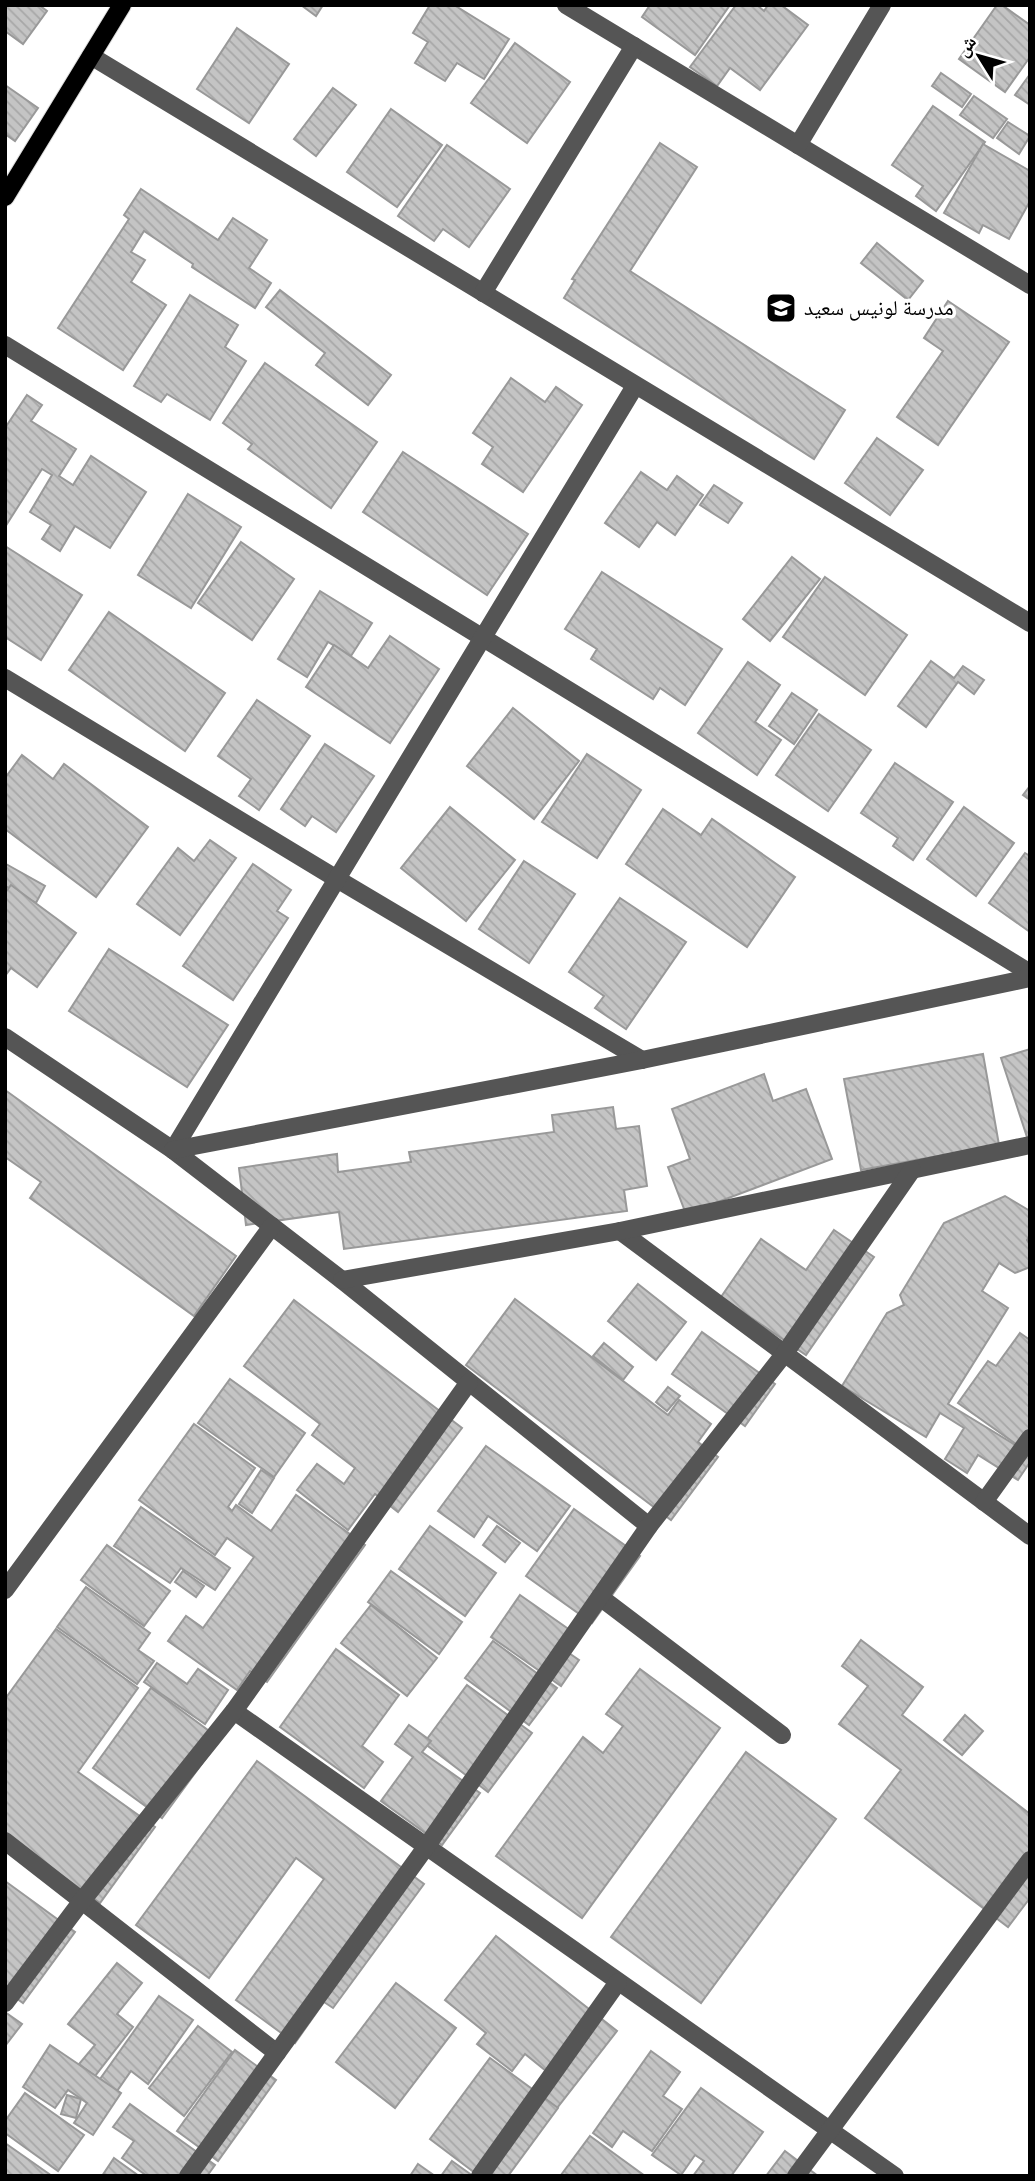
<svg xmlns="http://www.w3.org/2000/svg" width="1035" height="2181" font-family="'Roboto Condensed','Noto Naskh Arabic',sans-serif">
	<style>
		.building { fill: url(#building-back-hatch); stroke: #999; stroke-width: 2 }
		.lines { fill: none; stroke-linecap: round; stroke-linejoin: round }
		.major-casing { stroke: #dbdbdb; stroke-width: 20 }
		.minor { stroke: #555; stroke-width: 18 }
		.major { stroke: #000; stroke-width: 18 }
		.labels { text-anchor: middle; stroke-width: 7; stroke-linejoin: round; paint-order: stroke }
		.poi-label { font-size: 21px; fill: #000; stroke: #fff; text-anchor: start }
	</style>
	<defs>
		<pattern id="building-back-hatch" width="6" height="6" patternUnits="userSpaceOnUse" patternTransform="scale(1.75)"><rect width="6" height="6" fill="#c4c4c4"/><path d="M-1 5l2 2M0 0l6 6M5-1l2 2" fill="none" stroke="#a7a7a7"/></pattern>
	</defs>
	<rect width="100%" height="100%" fill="#fff"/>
	<g class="building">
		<path d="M5 5H39L47 11 23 44 5 31Z"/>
		<path d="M301 5H323L316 16Z"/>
		<path d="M430 5H454L509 39 484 79 457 63 445 81 415 63 428 42 413 33Z"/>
		<path d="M650 5H730L695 55 642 17Z"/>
		<path d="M736 5H757L764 11 768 5H781L808 25 760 90 730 68 717 86 690 67Z"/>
		<path d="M997 5H1002L1030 25V57L1005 92 959 59Z"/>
		<path d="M237 28 289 64 249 123 197 89Z"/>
		<path d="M515 43 570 82 527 143 471 103Z"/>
		<path d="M941 73 971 94 962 107 932 86Z"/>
		<path d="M1030 74V105L1015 95Z"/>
		<path d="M5 85 38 108 15 141 5 134Z"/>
		<path d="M333 88 356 105 316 156 294 139Z"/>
		<path d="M974 96 1007 119 993 138 960 115Z"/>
		<path d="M933 106 985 142 936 211 916 196 923 186 892 165Z"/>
		<path d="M391 109 442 145 397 207 347 172Z"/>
		<path d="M1008 122 1030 136 1019 154 997 138Z"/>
		<path d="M660 143 697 167 630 271 845 410 814 459 564 298 575 280 572 279Z"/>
		<path d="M983 144 1030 171V201L1009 239 983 225 979 233 944 213Z"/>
		<path d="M447 145 510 189 469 247 443 229 434 241 398 216Z"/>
		<path d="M141 189 218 240 233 218 267 240 249 268 271 283 255 308 192 267 193 264 144 231 131 252 145 260 131 282 166 305 123 370 58 328 129 219 124 215Z"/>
		<path d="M877 243 923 281 908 300 861 263Z"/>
		<path d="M280 290 391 375 368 405 316 365 325 353 266 307Z"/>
		<path d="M190 295 238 325 225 347 246 361 210 420 167 394 161 402 134 386Z"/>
		<path d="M948 301 1009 342 938 445 897 417 943 351 924 338Z"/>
		<path d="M265 363 377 442 331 508 248 449 252 444 223 423Z"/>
		<path d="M511 378 545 402 556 387 582 405 523 492 482 464 493 447 473 433Z"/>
		<path d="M27 395 42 405 31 421 76 449 59 476 73 485 91 456 146 492 110 548 75 526 60 551 42 539 51 525 30 512 52 475 42 469 5 527V428Z"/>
		<path d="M877 438 923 470 890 515 845 483Z"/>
		<path d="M403 452 528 534 487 595 363 512Z"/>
		<path d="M641 472 667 490 677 476 703 495 675 535 657 522 639 547 605 523Z"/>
		<path d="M714 485 742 503 728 523 700 505Z"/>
		<path d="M188 494 241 527 191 608 138 575Z"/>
		<path d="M241 542 294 579 252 640 198 603Z"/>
		<path d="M5 546 82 595 41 660 5 637Z"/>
		<path d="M792 557 820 579 770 641 743 619Z"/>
		<path d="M602 572 722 649 685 705 660 688 653 699 591 659 597 649 565 629Z"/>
		<path d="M825 577 907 635 865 695 783 637Z"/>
		<path d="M320 591 372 623 351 656 328 642 307 677 278 659Z"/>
		<path d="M109 612 225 693 185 751 69 670Z"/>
		<path d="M390 636 439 669 390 743 306 687 334 645 368 668Z"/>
		<path d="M931 661 954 678 963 666 984 680 974 694 958 682 926 727 898 706Z"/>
		<path d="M748 662 780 685 755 722 781 740 757 775 698 733Z"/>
		<path d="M792 693 817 710 794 744 769 726Z"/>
		<path d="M257 700 310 736 259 810 239 796 251 779 218 756Z"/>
		<path d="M513 708 579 761 534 819 467 766Z"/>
		<path d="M819 714 871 750 828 811 776 775Z"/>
		<path d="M325 744 374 776 336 832 312 816 305 826 281 809Z"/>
		<path d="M587 754 641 790 597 858 542 822Z"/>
		<path d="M22 755 53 779 64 764 148 827 96 897 5 829V778Z"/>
		<path d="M895 763 953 802 913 860 893 846 898 838 861 813Z"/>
		<path d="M1030 786V800L1023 795Z"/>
		<path d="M450 807 515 860 466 921 401 868Z"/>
		<path d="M964 807 1014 843 976 896 927 859Z"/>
		<path d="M663 809 701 835 712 819 795 877 747 947 626 864Z"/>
		<path d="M210 840 236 858 180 935 137 904 178 848 194 861Z"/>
		<path d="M1025 853 1030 856V932L989 903Z"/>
		<path d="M524 861 575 894 529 963 479 929Z"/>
		<path d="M6 864 45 886 36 903 5 886Z"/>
		<path d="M253 864 291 890 277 911 288 918 233 1000 183 966Z"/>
		<path d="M11 885 76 933 37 987 11 968 5 976V893Z"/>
		<path d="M620 898 686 942 626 1029 595 1008 604 996 569 972Z"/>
		<path d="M109 949 228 1025 187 1087 69 1011Z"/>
		<path d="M1030 1049V1139L1028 1140 1001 1058Z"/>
		<path d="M983 1054 999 1145 861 1170 844 1079Z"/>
		<path d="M764 1074 773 1101 806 1089 832 1159 686 1214 668 1167 690 1159 672 1109Z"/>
		<path d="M5 1090 236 1256 194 1316 30 1198 41 1182 5 1157Z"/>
		<path d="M613 1107 616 1129 639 1126 647 1186 624 1190 627 1211 344 1249 339 1212 246 1225 239 1168 337 1154 338 1172 411 1162 409 1152 554 1132 552 1115Z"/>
		<path d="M1005 1196 1030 1211V1235L1027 1240 1030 1245V1267L1015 1273 999 1263 982 1291 1008 1308 948 1404 1030 1454V1462L1018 1480 978 1455 967 1473 945 1459 964 1428 940 1413 926 1437 842 1386 887 1313 904 1305 900 1295 944 1223Z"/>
		<path d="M834 1230 874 1257 806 1355 721 1297 761 1239 806 1270Z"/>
		<path d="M638 1284 686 1322 656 1360 608 1321Z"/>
		<path d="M515 1299 668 1415 679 1400 711 1424 698 1442 718 1457 671 1520 466 1365Z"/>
		<path d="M294 1300 462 1428 398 1512 375 1494 348 1530 297 1490 317 1464 344 1484 355 1468 312 1435 320 1424 244 1366Z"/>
		<path d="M702 1332 775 1384 745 1426 672 1374Z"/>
		<path d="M1020 1333 1030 1340V1454L958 1403 988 1361 996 1366Z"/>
		<path d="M604 1343 633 1367 623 1380 593 1356Z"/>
		<path d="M230 1379 305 1433 274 1477 198 1423Z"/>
		<path d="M668 1387 680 1396 667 1411 656 1402Z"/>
		<path d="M194 1424 255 1468 228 1507 232 1511 236 1505 271 1531 296 1495 365 1545 267 1682 250 1671 237 1690 168 1641 186 1616 203 1628 254 1557 227 1538 215 1555 139 1500Z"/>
		<path d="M486 1446 570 1506 537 1551 488 1516 474 1537 438 1511Z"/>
		<path d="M261 1470 274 1478 252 1513 239 1504Z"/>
		<path d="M141 1507 230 1568 215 1590 181 1568 170 1583 114 1546Z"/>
		<path d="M574 1509 640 1556 592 1623 526 1576Z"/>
		<path d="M430 1526 496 1573 465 1616 399 1569Z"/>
		<path d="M497 1526 520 1543 505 1562 483 1545Z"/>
		<path d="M107 1545 170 1591 144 1626 81 1580Z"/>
		<path d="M183 1571 204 1586 196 1597 175 1582Z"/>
		<path d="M391 1571 462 1622 439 1654 368 1602Z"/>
		<path d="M86 1587 150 1633 138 1650 154 1661 137 1684 57 1627Z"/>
		<path d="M520 1595 577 1635 566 1651 579 1660 561 1686 491 1637Z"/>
		<path d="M371 1605 437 1658 407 1696 341 1643Z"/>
		<path d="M56 1629 138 1688 78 1772 155 1827 100 1903 5 1835V1699Z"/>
		<path d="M861 1640 923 1687 902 1715 1030 1814V1898L1008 1927 865 1818 901 1770 839 1724 868 1686 842 1666Z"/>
		<path d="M493 1641 557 1688 529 1725 465 1678Z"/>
		<path d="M336 1649 399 1695 362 1746 383 1762 364 1788 280 1727Z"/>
		<path d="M157 1663 187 1684 198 1669 228 1690 205 1724 144 1682Z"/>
		<path d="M640 1669 720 1728 582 1918 496 1856 583 1737 603 1753 623 1726 606 1714Z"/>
		<path d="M467 1685 532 1733 488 1792 424 1743Z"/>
		<path d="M151 1688 220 1739 162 1818 93 1768Z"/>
		<path d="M965 1715 983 1731 962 1755 944 1740Z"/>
		<path d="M409 1725 431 1741 422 1752 480 1793 442 1845 381 1801 413 1757 395 1744Z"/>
		<path d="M746 1752 836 1819 701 2003 611 1937Z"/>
		<path d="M257 1761 424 1884 333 2008 324 2002 295 2043 236 2000 324 1879 296 1858 209 1978 136 1925Z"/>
		<path d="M5 1881 75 1932 23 2003 5 1990Z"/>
		<path d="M496 1936 617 2031 557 2108 532 2089 546 2071 525 2054 512 2071 477 2044 486 2033 445 2000Z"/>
		<path d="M117 1963 142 1983 117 2014 133 2027 95 2076 79 2064 95 2045 68 2024Z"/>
		<path d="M396 1983 456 2028 395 2108 336 2062Z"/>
		<path d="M159 1996 193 2020 148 2084 131 2071 117 2091 100 2079Z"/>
		<path d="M5 2012 22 2024 5 2046Z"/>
		<path d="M198 2026 232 2052 184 2116 149 2088Z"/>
		<path d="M50 2045 121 2093 93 2135 74 2123 87 2103 68 2090 55 2108 23 2087Z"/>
		<path d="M235 2050 276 2080 218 2161 177 2131Z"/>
		<path d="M651 2051 680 2072 663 2096 682 2109 652 2151 623 2131 612 2147 593 2133Z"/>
		<path d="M490 2058 558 2108 508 2176H479L430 2139Z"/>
		<path d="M701 2088 763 2132 731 2176H693L704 2161 695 2155 681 2175 652 2155Z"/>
		<path d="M25 2093 84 2135 58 2171 5 2133V2121Z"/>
		<path d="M67 2095 81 2099 76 2118 61 2114Z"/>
		<path d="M130 2104 215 2165 207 2176H147L122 2158 134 2141 113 2127Z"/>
		<path d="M590 2136 645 2176 561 2175Z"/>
		<path d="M5 2143 52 2176H5Z"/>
		<path d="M785 2151 818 2176H766Z"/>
		<path d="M114 2158 139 2176H102Z"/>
		<path d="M452 2161 473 2176H441Z"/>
		<path d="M418 2164 435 2176H410Z"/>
	</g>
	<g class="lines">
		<g class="major-casing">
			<path id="major" d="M5 197 122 5"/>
		</g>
		<g class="minor">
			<path d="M566 5 1030 285"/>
			<path d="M91 56 1030 623"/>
			<path d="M798 145 882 5"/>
			<path d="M483 293 634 46"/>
			<path d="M5 345 1030 973"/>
			<path d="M5 678 337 879 642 1060"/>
			<path d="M5 1037 173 1150 342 1280 649 1526"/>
			<path d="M173 1150 635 386"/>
			<path d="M173 1150 642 1060 1030 978"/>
			<path d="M620 1231 1030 1536"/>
			<path d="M342 1280 620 1231 1030 1145"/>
			<path d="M984 1502 1030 1438"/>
			<path d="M5 1590 272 1226"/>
			<path d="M600 1597 782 1735"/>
			<path d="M234 1711 895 2176"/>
			<path d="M5 1841 277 2053"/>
			<path d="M5 2003 81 1902 234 1711 469 1382"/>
			<path d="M188 2176 426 1847 649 1526 785 1353 912 1170"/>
			<path d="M480 2176 618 1982"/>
			<path d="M796 2176 1030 1860"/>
		</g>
		<use href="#major" class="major"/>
	</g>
	<defs>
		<g id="school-square" transform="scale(1.575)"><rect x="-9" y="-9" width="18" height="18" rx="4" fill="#000" stroke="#fff"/><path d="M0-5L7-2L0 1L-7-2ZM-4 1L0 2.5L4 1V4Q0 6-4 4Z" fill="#fff"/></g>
	</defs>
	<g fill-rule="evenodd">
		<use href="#school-square" x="781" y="308"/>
	</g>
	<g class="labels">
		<g class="poi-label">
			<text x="804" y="315">مدرسة لونيس سعيد</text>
		</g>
	</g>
	<rect width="1035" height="2181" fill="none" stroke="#000000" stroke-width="14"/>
	<g transform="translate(979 56) rotate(307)" stroke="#ffffff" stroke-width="5" paint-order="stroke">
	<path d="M0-5L12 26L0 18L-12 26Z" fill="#000000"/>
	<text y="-10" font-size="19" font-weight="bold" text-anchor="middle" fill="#000000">ش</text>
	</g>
</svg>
